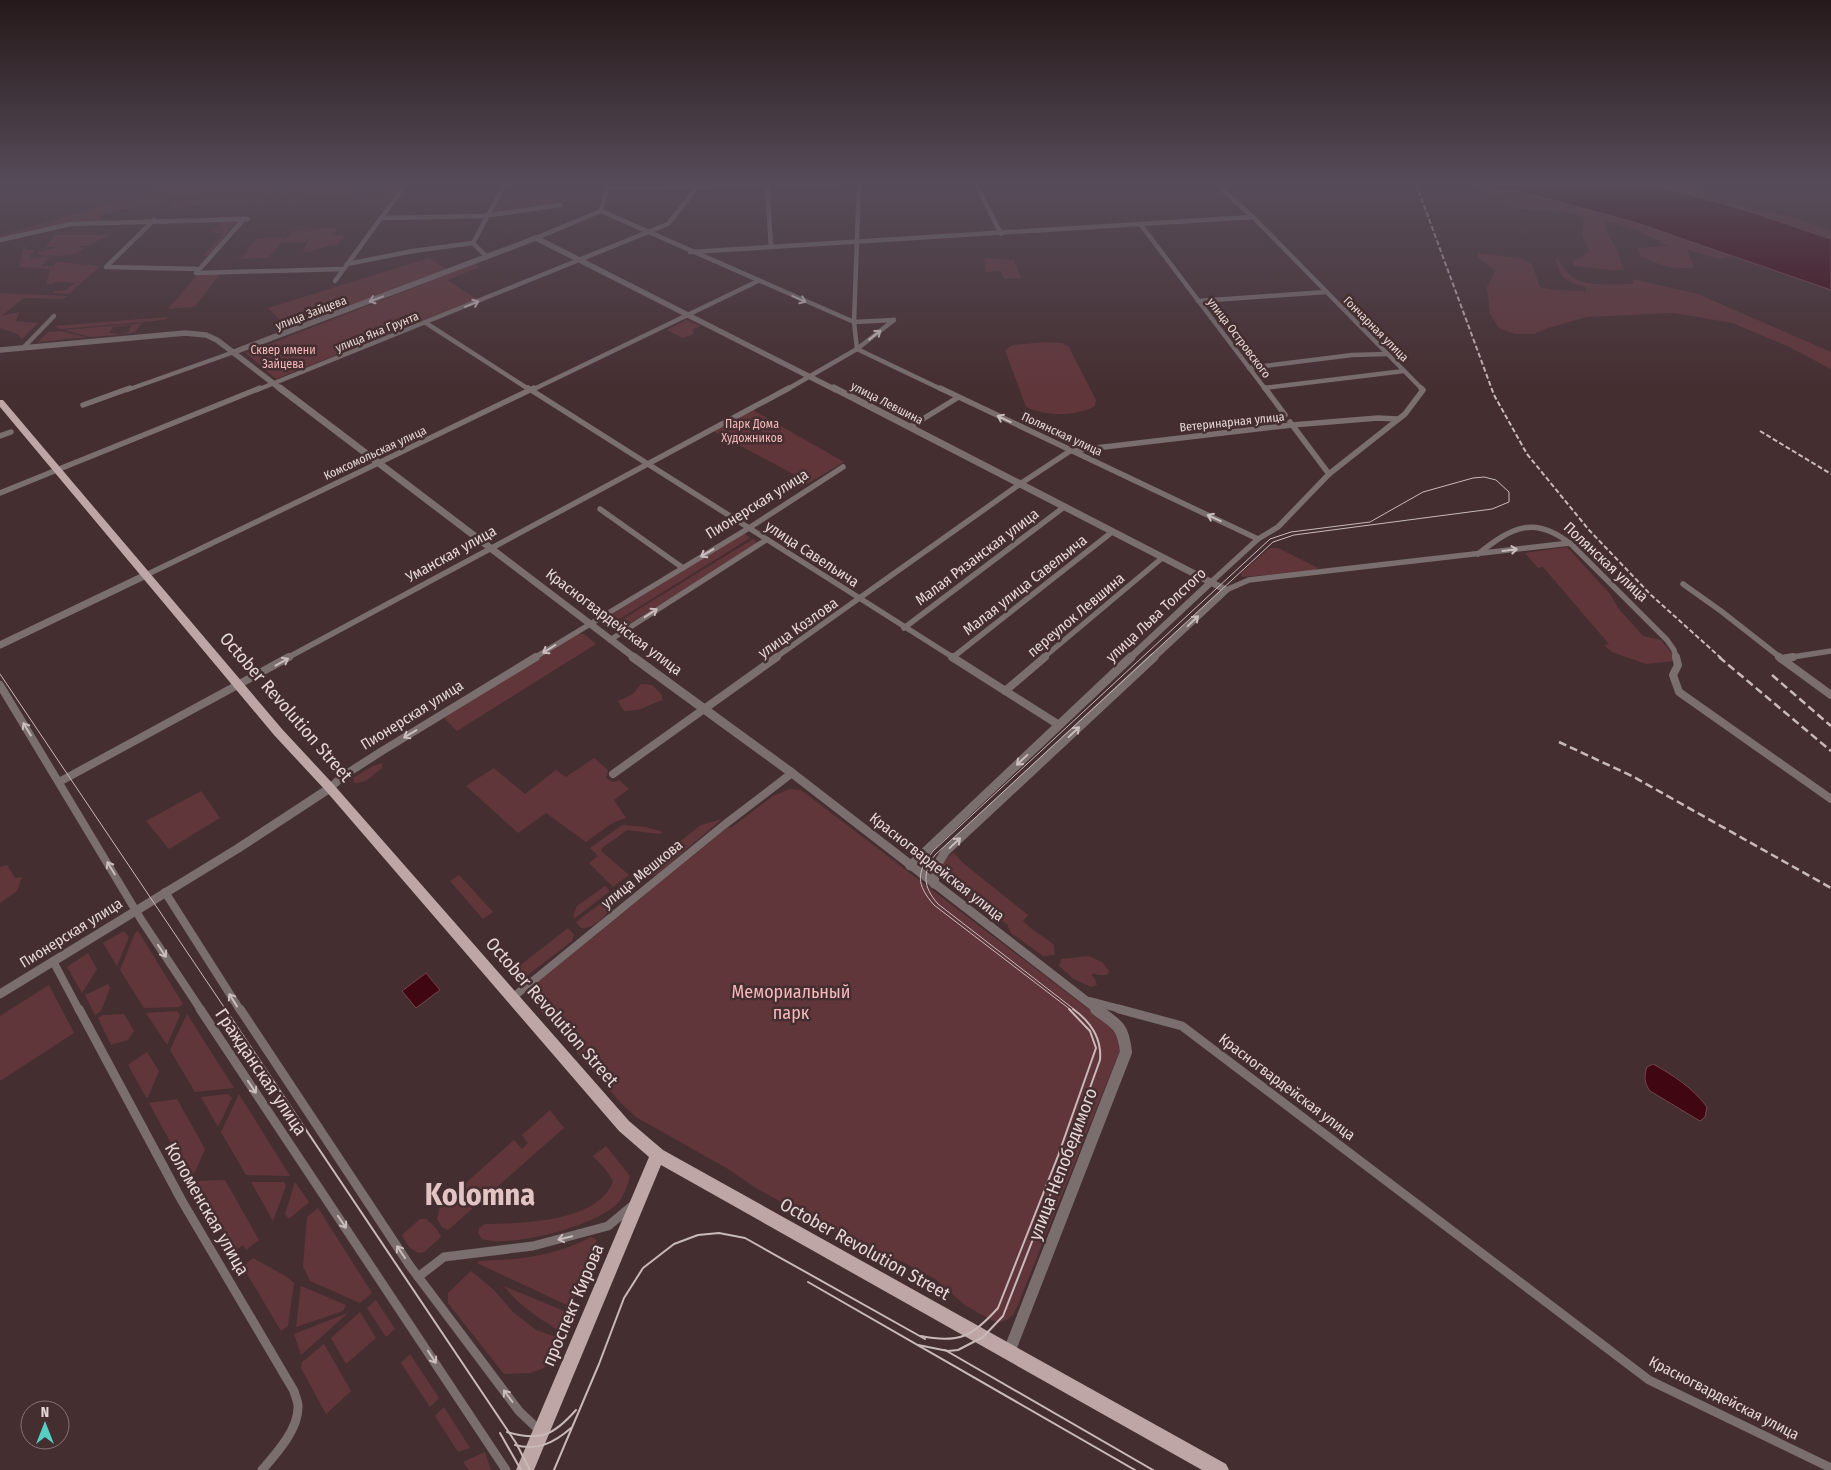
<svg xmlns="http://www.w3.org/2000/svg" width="1831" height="1470" font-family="'Fira Sans Condensed',sans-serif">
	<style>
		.green { fill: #61363a }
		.water { fill: #400612; stroke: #72454d }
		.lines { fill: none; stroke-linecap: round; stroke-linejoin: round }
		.minor-far3 { stroke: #7a6e6e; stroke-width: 4.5 }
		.minor-far2 { stroke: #7a6e6e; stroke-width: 5.5 }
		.minor-far1 { stroke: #7a6e6e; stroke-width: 8 }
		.minor { stroke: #7a6e6e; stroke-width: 9 }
		.tertiary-far3 { stroke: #7a6e6e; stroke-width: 5.5 }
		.tertiary-far2 { stroke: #7a6e6e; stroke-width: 7 }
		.tertiary-far1 { stroke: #7a6e6e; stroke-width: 9 }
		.tertiary { stroke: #7a6e6e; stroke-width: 12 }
		.primary { fill: #bea5a6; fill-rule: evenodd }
		.tram-far1 { stroke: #c9b9b9; stroke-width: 1 }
		.tram { stroke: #c9b9b9; stroke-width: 2 }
		.rail-far1 { stroke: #c9b9b9; stroke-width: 2; stroke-dasharray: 5 2.5; stroke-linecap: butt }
		.rail { stroke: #c9b9b9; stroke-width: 2.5; stroke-dasharray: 8 4; stroke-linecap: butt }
		.oneway { stroke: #cbbdbd }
		.labels { text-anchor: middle; stroke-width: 5; stroke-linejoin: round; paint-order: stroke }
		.far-street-label { font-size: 12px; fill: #e6d7d7; stroke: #452e30 }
		.far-park-label { font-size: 12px; fill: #f5b8bc; stroke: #452e30 }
		.street-label { font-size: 15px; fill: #e6d7d7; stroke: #452e30 }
		.near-street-label { font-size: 18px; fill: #e6d7d7; stroke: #452e30 }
		.near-park-label { font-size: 18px; fill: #f5b8bc; stroke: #452e30 }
		.near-town-label { font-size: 30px; font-weight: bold; fill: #e2c4c5; stroke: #452e30 }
	</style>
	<rect width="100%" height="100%" fill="#452e30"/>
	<g class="green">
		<path d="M171 184H258C235 189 195 201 173 198 167 197 160 193 155 190Z"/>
		<path d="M264 184H279L251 214 245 217 231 218 233 216H247L262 200 175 208 172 210H167L177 202Z"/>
		<path d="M1650 184H1680L1735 201 1739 205 1795 218 1831 231V238L1745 210Z"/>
		<path d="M399 185 402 186 383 211 379 210 381 205 366 206V199L373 197 369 195 373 194 375 191H352L344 197 310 199 304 197 297 204H284L287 199 268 200 282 186 309 188 316 186Z"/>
		<path d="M1491 191H1519L1585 208 1634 222 1733 256 1718 259 1687 249 1694 267C1674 271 1659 265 1641 256L1638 248 1668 246 1639 231 1605 221 1607 233 1617 250 1624 270H1610L1573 266V261L1587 254 1589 251 1582 234 1584 218C1564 207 1543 213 1521 209 1512 208 1510 201 1500 201Z"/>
		<path d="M150 192 168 199 101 215V222L69 223 0 239V236Z"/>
		<path d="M499 198 577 200 505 210 507 206 515 207 522 205H503L504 206 502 211 493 212Z"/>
		<path d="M221 222H236L209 256H203L223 234 212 232Z"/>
		<path d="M338 227 332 235 345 236 336 245C324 245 316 252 303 252L310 236 306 242 282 243 293 231Z"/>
		<path d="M56 235H109L88 246H78L84 248C74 258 48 257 36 253L57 247H45Z"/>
		<path d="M285 238 268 258 239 259 249 250 247 249 256 239Z"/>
		<path d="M24 247H27L25 250H34L30 258 51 257 41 266H53L58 262 100 266 69 294 52 293 55 291 66 290 75 283 56 282 53 284H46L50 269 19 267Z"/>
		<path d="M1477 253 1520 258 1532 264 1540 287 1555 290 1586 291 1585 287C1564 280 1561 280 1555 258 1563 263 1565 270 1571 276 1583 287 1617 284 1633 284V279L1698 294 1831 352V369L1787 346 1732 323 1673 313 1587 317 1548 328 1534 334H1515L1499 328 1490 314 1487 287 1495 271 1478 257Z"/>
		<path d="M429 258 448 270 288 328 268 308Z"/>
		<path d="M984 258 1014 260 1021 278 1004 279 1001 271 986 272Z"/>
		<path d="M475 264 480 267 447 280 477 299 276 379 246 353Z"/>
		<path d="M229 274 219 275 195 307 168 309 197 275Z"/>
		<path d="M0 293 67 296 63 299 24 298 1 316 19 312 16 321 38 323 22 339 17 334 0 328Z"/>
		<path d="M167 317V319L154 321 61 329 54 326Z"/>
		<path d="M687 320 700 326 692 330 694 334 683 338 667 330Z"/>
		<path d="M145 323 141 324 135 332 119 335 128 332 132 325 113 327 109 333 118 334 117 335 90 337 64 330Z"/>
		<path d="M60 331 86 337 38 342 48 332Z"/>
		<path d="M1046 342 1062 343 1069 347 1096 400 1095 406C1076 417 1045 416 1026 407L1005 350 1013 345Z"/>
		<path d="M751 409 844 462 802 487 790 480 795 475 711 430Z"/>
		<path d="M744 533 750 538 613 623 606 624 602 621Z"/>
		<path d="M753 539 758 543 616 632 610 627Z"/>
		<path d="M1567 547 1610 594 1618 608 1643 636 1661 640 1674 656 1675 661 1646 664 1612 652 1604 645 1609 644 1543 567 1538 568 1525 553Z"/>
		<path d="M1270 548H1278L1318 568 1311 571 1242 577 1241 573Z"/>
		<path d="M578 634H584L596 644 457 731 444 718Z"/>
		<path d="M641 684 652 685 662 695V700L638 710 624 711 618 701 633 694Z"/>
		<path d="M594 758 608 770 606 778 613 782 619 780 629 789 614 800 626 818 614 822 586 842 546 813 518 833 466 786 494 768 525 794 556 770 566 777Z"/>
		<path d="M382 763V768C372 775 368 783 354 783L353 778 373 766Z"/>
		<path d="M790 789 801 790 805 793 1108 1024 1118 1036 1120 1050 1017 1307 1013 1315 1008 1319 1001 1322 993 1321 966 1306 935 1279 901 1261 874 1254 756 1188 728 1169 636 1117 620 1102 530 999 529 992 534 985 727 828 732 827 773 796Z"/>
		<path d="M201 791 220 818 169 849 146 821Z"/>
		<path d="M722 819 657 874 649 877 641 872 701 825Z"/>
		<path d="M622 825 646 827 663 832 659 834 627 830 602 848 601 851 629 875 613 887 589 863 598 856 590 848Z"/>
		<path d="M954 853 963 863 1028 915 1023 921C1032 931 1044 936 1054 945L1055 955 1043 956 1011 933 1007 924 957 892 942 879 941 864 946 857Z"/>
		<path d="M7 865 15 878 22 877 17 891 0 903V867Z"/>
		<path d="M459 875 493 912 483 919 450 881Z"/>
		<path d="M605 886 610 891 575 918 573 916 577 906Z"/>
		<path d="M610 896 613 904C609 914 592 930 581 928L576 922Z"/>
		<path d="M568 928 574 935 572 941 525 977 518 967Z"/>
		<path d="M124 931 129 937 117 966 103 943Z"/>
		<path d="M138 931 183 1004 179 1007 144 1008 120 970 135 933Z"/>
		<path d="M88 953 97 969 82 993 67 967Z"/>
		<path d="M1089 956 1102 962 1109 971 1107 975H1098L1094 973 1091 975 1095 979 1097 985 1091 987 1074 979 1059 966 1061 959Z"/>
		<path d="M108 984 110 988 101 1011 95 1015 85 995Z"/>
		<path d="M49 985 74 1033 0 1081V1016Z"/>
		<path d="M177 1011 180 1015 167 1045 146 1013Z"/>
		<path d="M124 1014 134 1031 128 1040 111 1045 98 1018 103 1015Z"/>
		<path d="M187 1014 234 1088 195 1092 170 1050Z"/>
		<path d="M147 1052 159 1071 147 1099 128 1065Z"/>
		<path d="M228 1094 232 1098 218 1127 201 1097Z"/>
		<path d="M239 1094 290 1176 246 1175 221 1132Z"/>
		<path d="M177 1099 205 1149 195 1172 189 1176 149 1103Z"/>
		<path d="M550 1110 564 1128 448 1230 442 1227 437 1219 440 1206 514 1140 522 1149 528 1143 522 1135Z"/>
		<path d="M606 1146 630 1176C627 1185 624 1197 617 1204 594 1226 513 1248 482 1239L478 1233 479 1228 485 1224C522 1223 598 1223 613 1181L606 1170 593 1156Z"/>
		<path d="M225 1180 259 1240 246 1250 243 1245 233 1252 193 1181Z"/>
		<path d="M251 1182H284L286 1186 273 1221Z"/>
		<path d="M295 1182 309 1202 289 1219 285 1214Z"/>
		<path d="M318 1208 372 1293 360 1303 310 1281 303 1266 307 1217Z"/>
		<path d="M420 1219H426C432 1224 438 1229 441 1237L424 1252 418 1253 409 1247 402 1235Z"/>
		<path d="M591 1237 596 1239 597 1248 571 1307 477 1263 479 1261C518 1260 556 1256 591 1237Z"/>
		<path d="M253 1258 287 1277 294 1283 288 1326 281 1331 243 1267Z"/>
		<path d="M471 1271 494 1290 513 1312 536 1330 559 1338 544 1368 530 1373 504 1374 448 1303V1293Z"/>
		<path d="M301 1286 346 1305 343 1311 296 1327Z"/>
		<path d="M504 1286 569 1313 561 1332C539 1318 519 1306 504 1286Z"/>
		<path d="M376 1300 395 1329 386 1337 367 1308Z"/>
		<path d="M360 1312 376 1338 346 1364 331 1338Z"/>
		<path d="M348 1313 301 1355 294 1334Z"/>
		<path d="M324 1344 351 1391 326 1414 301 1368 302 1362Z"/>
		<path d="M410 1354 439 1398 430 1407 401 1363Z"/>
		<path d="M444 1407 470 1448 458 1452 435 1416Z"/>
		<path d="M485 1452 491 1470H469L463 1462Z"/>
	</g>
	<g class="water">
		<path d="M1469 184H1650L1745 210 1831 239V290L1634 222 1519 191H1491Z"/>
		<path d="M426 973 440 990 416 1008 402 991Z"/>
		<path d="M1653 1064C1673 1075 1693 1088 1707 1107L1705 1117 1700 1121 1650 1091C1644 1083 1644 1076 1647 1067Z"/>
	</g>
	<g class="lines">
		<g class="minor-far3">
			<path d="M767 184 771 247"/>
			<path d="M976 184 1001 234"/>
			<path d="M1216 184 1253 217 1423 390"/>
			<path d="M303 185 406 184"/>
			<path d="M606 188 837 184"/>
			<path d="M601 211 854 322 894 320"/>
			<path d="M382 218 483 216 560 205"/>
			<path d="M1141 225 1266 390"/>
			<path d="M536 238 601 211 608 184"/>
			<path d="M0 240 71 224 248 219"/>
			<path d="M690 252 1253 217"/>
			<path d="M487 257 473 243 505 184"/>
			<path d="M347 264 413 251 473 243"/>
			<path d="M106 267 199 269"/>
			<path d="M106 267 154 220"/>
			<path d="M197 272 243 220"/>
			<path d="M196 273 343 269"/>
			<path d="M335 281 406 184"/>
			<path d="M1198 301 1326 292"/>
			<path d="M426 323 530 390"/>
			<path d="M23 348 54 316"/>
			<path d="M857 349 943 390"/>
			<path d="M857 349 854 322 859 184"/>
			<path d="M1249 368 1352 355 1387 354"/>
			<path d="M1264 388 1404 371"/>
			<path d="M127 390 234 352"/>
			<path d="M257 390 668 224 700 184"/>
			<path d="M532 390 758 281"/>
			<path d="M786 390 857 349 894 320"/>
		</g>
		<g class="minor-far2">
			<path d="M528 388 954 658"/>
			<path d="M940 388 1258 539"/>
			<path d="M1265 388 1285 415"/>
			<path d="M83 405 130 388"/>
			<path d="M1290 422 1329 474"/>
			<path d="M910 427 957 398"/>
			<path d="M0 436 11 432"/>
			<path d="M0 493 260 388"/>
			<path d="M600 509 683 568"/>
			<path d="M1478 554C1512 527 1535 514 1573 546L1667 640 1674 650 1676 658"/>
			<path d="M146 575 534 388"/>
			<path d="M1210 583 1258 539 1278 527 1329 474 1405 414 1423 390 1421 388"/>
			<path d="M1683 584 1721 611 1781 658"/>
			<path d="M1226 590 1249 580 1570 543"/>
			<path d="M904 628 1064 507"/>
			<path d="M610 640 766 540"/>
			<path d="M287 658 789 388"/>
			<path d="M534 658 749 528 843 467"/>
			<path d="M775 658 1020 484 1070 451 1292 425 1378 418 1397 419"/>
			<path d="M952 658 1112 532"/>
			<path d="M1043 658 1162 558"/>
			<path d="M1786 658 1831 651"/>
		</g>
		<g class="minor-far1">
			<path d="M952 657 1059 725"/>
			<path d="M1676 657 1678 665 1673 675 1679 692 1831 799"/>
			<path d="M1779 657 1831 695"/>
			<path d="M1782 659 1793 657"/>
			<path d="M0 685 142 921 201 1010"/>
			<path d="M1005 691 1045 657"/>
			<path d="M613 774 777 657"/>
			<path d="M59 782 289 657"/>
			<path d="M330 788 343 776 382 751 536 657"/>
			<path d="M165 892 240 1010"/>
			<path d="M53 961 79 1010"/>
			<path d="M512 998 724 825 792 773"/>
			<path d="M1090 1001 1124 1010"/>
		</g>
		<g class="minor">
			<path d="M79 1009 182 1201 294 1391C295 1396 298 1401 298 1406 299 1429 276 1454 262 1470"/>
			<path d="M200 1009 506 1470"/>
			<path d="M240 1009 410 1266 519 1411 541 1432"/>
			<path d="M1119 1009 1182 1026 1649 1380 1831 1468"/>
			<path d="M418 1277 444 1257 533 1246 608 1226 632 1206"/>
		</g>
		<g class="tertiary-far3">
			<path d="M0 350 185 333 206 335 217 340 282 390"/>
			<path d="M234 352 536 238 836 390"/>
		</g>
		<g class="tertiary-far2">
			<path d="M280 388 635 658"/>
			<path d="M834 388 1226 590 1153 658"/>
			<path d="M0 645 146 575"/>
			<path d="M1130 658 1210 583"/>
		</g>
		<g class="tertiary-far1">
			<path d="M633 657 792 773 1098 1010"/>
			<path d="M910 866 1131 657"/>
			<path d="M934 884 936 867 945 852 1154 657"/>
			<path d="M0 994 237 849 330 788"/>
		</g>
		<path class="tertiary" d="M1009 1352 1126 1052C1123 1025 1117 1025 1096 1009"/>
		<path class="primary" d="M0 400H3L282 729 334 785 629 1121 663 1150 1226 1464 1229 1470H1202L661 1165 534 1470H516L649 1157 619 1131 326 791 274 735 0 407Z"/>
		<g class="tram-far1">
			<path d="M0 674 226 1010"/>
			<path d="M1071 1010 934 905C916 884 916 873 933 851L1270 539 1291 532 1370 522 1423 492 1473 478 1484 477 1496 480 1509 492V502L1492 509 1294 535 1273 542 935 855C922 873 923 887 938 904L1075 1010"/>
		</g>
		<g class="tram">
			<path d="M225 1009 516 1443 530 1470"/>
			<path d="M808 1282 1135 1470"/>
			<path d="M921 1336C959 1344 973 1336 998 1308L1058 1156 1096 1048 1090 1031 1069 1009"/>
			<path d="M918 1345 948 1351 958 1350 983 1337 1003 1316 1065 1157 1100 1060C1102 1038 1091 1022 1073 1009"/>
			<path d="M945 1350 1153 1470"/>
			<path d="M507 1432C540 1442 554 1435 576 1410"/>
			<path d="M500 1433 521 1470"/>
			<path d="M515 1445C537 1451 554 1443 571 1428"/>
			<path d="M554 1470 599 1364 624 1298 643 1268 674 1244 698 1235 719 1233 745 1238 925 1339"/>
		</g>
		<g class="rail-far1">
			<path d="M1416 184 1494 395 1527 454 1589 530 1651 595 1721 658"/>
			<path d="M1760 431 1831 474"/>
		</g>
		<g class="rail">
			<path d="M1719 657 1831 751"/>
			<path d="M1772 675 1831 726"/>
			<path d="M1559 742 1632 776 1831 888"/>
		</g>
	</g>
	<defs><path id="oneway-shaft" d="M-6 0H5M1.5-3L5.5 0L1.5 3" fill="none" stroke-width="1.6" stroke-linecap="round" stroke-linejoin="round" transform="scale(1.25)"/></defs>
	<g class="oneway">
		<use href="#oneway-shaft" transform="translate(376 299) rotate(159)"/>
		<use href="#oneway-shaft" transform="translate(799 299) rotate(24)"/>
		<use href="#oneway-shaft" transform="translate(472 304) rotate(-22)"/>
		<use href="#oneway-shaft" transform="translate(875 335) rotate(-38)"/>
		<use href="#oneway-shaft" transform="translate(1004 419) rotate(-155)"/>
		<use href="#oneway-shaft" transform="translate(1214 518) rotate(-155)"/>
		<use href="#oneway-shaft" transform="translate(1510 550) rotate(-7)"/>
		<use href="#oneway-shaft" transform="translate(707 553) rotate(149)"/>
		<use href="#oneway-shaft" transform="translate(651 613) rotate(-33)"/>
		<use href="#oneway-shaft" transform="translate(1193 621) rotate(-43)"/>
		<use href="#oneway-shaft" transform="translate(549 649) rotate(148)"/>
		<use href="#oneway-shaft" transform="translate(282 662) rotate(-29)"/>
		<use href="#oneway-shaft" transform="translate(27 729) rotate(-121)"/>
		<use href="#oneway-shaft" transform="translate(1074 732) rotate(-43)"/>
		<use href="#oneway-shaft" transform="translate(410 734) rotate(149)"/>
		<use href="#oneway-shaft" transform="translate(1022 760) rotate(137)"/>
		<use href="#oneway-shaft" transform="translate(955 843) rotate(-43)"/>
		<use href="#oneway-shaft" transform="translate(111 868) rotate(-121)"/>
		<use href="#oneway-shaft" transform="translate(162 951) rotate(56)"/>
		<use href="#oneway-shaft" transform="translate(233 1000) rotate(-122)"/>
		<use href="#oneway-shaft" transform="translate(252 1087) rotate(56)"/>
		<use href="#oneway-shaft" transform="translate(342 1222) rotate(56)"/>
		<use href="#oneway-shaft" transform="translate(565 1238) rotate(166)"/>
		<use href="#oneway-shaft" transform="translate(401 1252) rotate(-124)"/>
		<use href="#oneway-shaft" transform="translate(432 1357) rotate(57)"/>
		<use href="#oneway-shaft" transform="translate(508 1396) rotate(-127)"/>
	</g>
	<linearGradient id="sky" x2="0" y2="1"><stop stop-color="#26191a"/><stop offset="0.47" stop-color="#564c59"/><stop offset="1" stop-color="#564c59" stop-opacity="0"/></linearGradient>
	<rect width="1831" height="390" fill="url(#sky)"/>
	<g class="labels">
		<g class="far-street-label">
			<text transform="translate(311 313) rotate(-21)" y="4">улица Зайцева</text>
			<text transform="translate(1376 329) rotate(45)" y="4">Гончарная улица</text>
			<text transform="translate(377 332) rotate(-22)" y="4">улица Яна Грунта</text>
			<text transform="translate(1239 338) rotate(53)" y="4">улица Островского</text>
			<text transform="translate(887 403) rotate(27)" y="4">улица Левшина</text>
			<text transform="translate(1232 422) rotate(-6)" y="4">Ветеринарная улица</text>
			<text transform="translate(1062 434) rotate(25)" y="4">Полянская улица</text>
			<text transform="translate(375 453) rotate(-25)" y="4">Комсомольская улица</text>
		</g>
		<g class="far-park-label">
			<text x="283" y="354">Сквер имени<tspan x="283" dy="14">Зайцева</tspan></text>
			<text x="752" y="428">Парк Дома<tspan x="752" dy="14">Художников</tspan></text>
		</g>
		<g class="street-label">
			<text transform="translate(757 504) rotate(-32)" y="5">Пионерская улица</text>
			<text transform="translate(451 554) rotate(-29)" y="5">Уманская улица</text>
			<text transform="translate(812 554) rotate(33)" y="5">улица Савельича</text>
			<text transform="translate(977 557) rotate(-37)" y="5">Малая Рязанская улица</text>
			<text transform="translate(1606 562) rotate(43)" y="5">Полянская улица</text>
			<text transform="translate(1025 585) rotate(-38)" y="5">Малая улица Савельича</text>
			<text transform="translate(1076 615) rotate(-40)" y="5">переулок Левшина</text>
			<text transform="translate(1156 615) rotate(-43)" y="5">улица Льва Толстого</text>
			<text transform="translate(614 622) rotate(37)" y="5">Красногвардейская улица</text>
			<text transform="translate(798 628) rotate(-35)" y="5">улица Козлова</text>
			<text transform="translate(412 715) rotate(-32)" y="5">Пионерская улица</text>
			<text transform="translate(937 867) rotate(38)" y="5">Красногвардейская улица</text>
			<text transform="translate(642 874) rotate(-39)" y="5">улица Мешкова</text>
			<text transform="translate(71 933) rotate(-32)" y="5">Пионерская улица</text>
			<text transform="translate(1287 1087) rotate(37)" y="5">Красногвардейская улица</text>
			<text transform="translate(1724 1398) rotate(27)" y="5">Красногвардейская улица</text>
		</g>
		<g class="near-street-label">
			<text transform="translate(286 707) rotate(49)" y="6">October Revolution Street</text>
			<text transform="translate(552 1012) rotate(49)" y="6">October Revolution Street</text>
			<text transform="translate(261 1072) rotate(56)" y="6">Гражданская улица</text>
			<text transform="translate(1063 1164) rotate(-69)" y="6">улица Непобедимого</text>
			<text transform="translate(207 1209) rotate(60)" y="6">Коломенская улица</text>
			<text transform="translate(865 1249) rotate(29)" y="6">October Revolution Street</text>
			<text transform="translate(573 1305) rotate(-67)" y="6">проспект Кирова</text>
		</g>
		<g class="near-park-label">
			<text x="791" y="998">Мемориальный<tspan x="791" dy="21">парк</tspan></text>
		</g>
		<g class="near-town-label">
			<text x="480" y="1205">Kolomna</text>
		</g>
	</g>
	<g transform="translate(45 1425)"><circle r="24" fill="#452e30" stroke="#857273"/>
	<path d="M0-4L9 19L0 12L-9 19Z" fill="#56cec3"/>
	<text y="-8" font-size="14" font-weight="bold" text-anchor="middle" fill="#e6d7d7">N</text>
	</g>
</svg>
